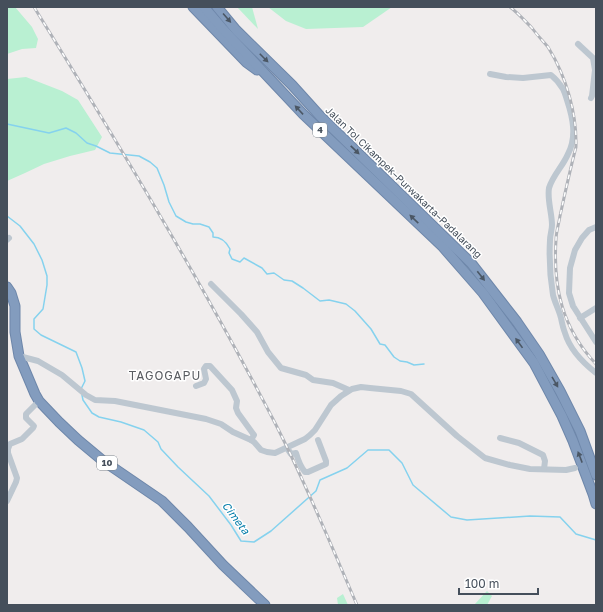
<svg xmlns="http://www.w3.org/2000/svg" width="603" height="612" font-family="'Golos Text',sans-serif">
	<style>
		.green { fill: #b9f0d2 }
		.lines { fill: none; stroke-linecap: round; stroke-linejoin: round }
		.stream { stroke: #85d2ee; stroke-width: 1.5 }
		.highway-casing { stroke: #6e87aa; stroke-width: 11 }
		.minor { stroke: #bdc7d0; stroke-width: 6 }
		.highway { stroke: #839cbe; stroke-width: 9 }
		.rail-casing { stroke: #afb2b8; stroke-width: 3 }
		.rail { stroke: #fff; stroke-width: 1.5; stroke-dasharray: 4.5; stroke-linecap: butt }
		.oneway { fill: #4b5765 }
		.labels { text-anchor: middle; stroke-width: 3; stroke-linejoin: round; paint-order: stroke }
		.shield { fill: #fff; stroke: #7d848c; stroke-width: 1 }
		.shield-label { font-size: 9px; font-weight: bold; fill: #454f5b }
		.street-label { font-size: 10px; fill: #454f5b; stroke: #fff }
		.water-label { font-size: 11px; font-style: italic; fill: #087fab; stroke: #fff }
		.quarter-label { font-size: 12px; letter-spacing: 1px; fill: #5a5d62; stroke: #fff }
	</style>
	<rect width="100%" height="100%" fill="#f0eded"/>
	<g class="green">
		<path d="M7 7H15L32 27 38 39 36 48 22 49 7 54Z"/>
		<path d="M237 7H252L258 29Z"/>
		<path d="M268 7H392L363 27 306 29 286 21Z"/>
		<path d="M26 77 62 91 78 100 102 137 95 150 70 156 44 164 25 173 7 181V79Z"/>
		<path d="M487 591 492 596 487 605H474Z"/>
		<path d="M343 594 348 605H338L337 598Z"/>
	</g>
	<g class="lines">
		<g class="stream">
			<path d="M7 124 49 133 66 128 76 133 87 143 96 146 110 153 139 156 150 162 157 168 164 185 169 202 176 216 186 222 193 224H200L209 227 213 233V237C221 237 226 241 230 249L229 253 232 259 240 262 244 258 262 268 267 274 274 273 284 280 292 281 303 288 320 301 329 300 346 304 355 311 371 329 380 344 385 345 394 357 400 361 407 362 414 365 424 364"/>
			<path d="M7 216 20 226 34 244 42 260 47 276V285L43 309 34 319V329L41 335 76 352 82 368 85 381 81 389"/>
			<path d="M82 395 83 400 92 413 99 417 121 422 144 430 158 442 161 449 178 467 209 496 231 525 241 541 254 542 271 531 316 491 320 480 347 468 368 450H389L402 463 413 485 451 517 467 520 530 516 560 517 576 534 596 540"/>
		</g>
		<g class="highway-casing">
			<g id="highway">
				<path d="M193 7 246 62 257 70"/>
				<path d="M204 7 222 28 303 114 442 246 483 293 534 363 562 416 573 441 593 494 596 504"/>
				<path d="M217 7 236 30 292 85 320 116 471 263 517 322 539 354 560 391 580 431 596 475"/>
				<path d="M7 287 11 293 15 306V332L19 356 35 394 39 401 59 422 78 440 102 460 162 501 188 527 223 565 265 605"/>
			</g>
		</g>
		<g class="minor">
			<path d="M578 44 593 58 595 70 592 96 591 98"/>
			<path d="M490 74 506 77 523 78 551 75C556 79 560 84 563 89 565 93 566 97 567 100 573 118 577 137 568 154 563 166 553 175 549 188 547 200 552 213 552 225 552 230 550 235 550 240 549 258 550 277 553 295 555 303 559 310 561 318 562 323 563 328 565 333 570 350 582 362 596 373"/>
			<path d="M596 227 589 230 582 238 575 250 570 268 569 293 573 306 596 342"/>
			<path d="M7 240 9 238"/>
			<path d="M211 284 241 314 257 332 268 352 281 368 306 375 313 380 333 383 349 390"/>
			<path d="M580 318 596 308"/>
			<path d="M19 356 38 361 62 375 86 395 95 400 115 401 206 419 221 424 233 432 251 440 254 442 261 450 267 452 275 453 305 439 310 435 315 430 331 405 341 396 352 389 361 387 370 388 401 391 411 394 457 436 485 458 510 465 530 469 566 470 575 468"/>
			<path d="M196 386 204 383 206 379 204 369 206 366H210L232 390 237 401 236 408 238 413 254 435 251 440"/>
			<path d="M500 438 519 443 543 455 545 461 544 469"/>
			<path d="M287 448 291 454 296 453C298 460 300 466 305 472H308L326 464V461L318 440"/>
			<path d="M7 501 16 482 17 478 8 453V449L10 444 22 439 33 428 34 426 26 418V414L39 401"/>
		</g>
		<use href="#highway" class="highway"/>
		<g class="rail-casing">
			<g id="rail">
				<path d="M34 7C118 143 200 279 274 421 305 481 330 543 357 605"/>
				<path d="M510 7C518 13 525 21 532 28 537 35 543 41 548 47 566 76 577 113 576 147 570 170 565 193 560 216 559 223 556 232 556 240 553 287 562 328 596 364"/>
			</g>
		</g>
		<use href="#rail" class="rail"/>
	</g>
	<defs><path id="oneway-solid" d="M-6-.8H1V-3.2L6.5 0L1 3.2V.8H-6Z"/></defs>
	<g class="oneway">
		<use href="#oneway-solid" transform="translate(227 18) rotate(49)"/>
		<use href="#oneway-solid" transform="translate(264 58) rotate(45)"/>
		<use href="#oneway-solid" transform="translate(299 110) rotate(-133)"/>
		<use href="#oneway-solid" transform="translate(355 150) rotate(44)"/>
		<use href="#oneway-solid" transform="translate(414 219) rotate(-136)"/>
		<use href="#oneway-solid" transform="translate(481 276) rotate(52)"/>
		<use href="#oneway-solid" transform="translate(519 343) rotate(-126)"/>
		<use href="#oneway-solid" transform="translate(555 382) rotate(60)"/>
		<use href="#oneway-solid" transform="translate(580 457) rotate(-111)"/>
	</g>
	<g class="labels">
		<g class="shield">
			<rect x="313" y="123" width="14" height="14" rx="3"/>
			<rect x="97" y="456" width="20" height="14" rx="3"/>
		</g>
		<g class="shield-label">
			<text x="320" y="133">4</text>
			<text x="107" y="466">10</text>
		</g>
		<g class="street-label">
			<text transform="translate(404 182) rotate(44)" y="4">Jalan Tol Cikampek–Purwakarta–Padalarang</text>
		</g>
		<g class="water-label">
			<text transform="translate(236 518) rotate(53)" y="4">Cimeta</text>
		</g>
		<g class="quarter-label">
			<text x="165" y="380">TAGOGAPU</text>
		</g>
	</g>
	<rect width="603" height="612" fill="none" stroke="#454f5b" stroke-width="16"/>
	<path d="M459 588v6h79v-6" fill="none" stroke="#454f5b" stroke-width="2"/>
	<text x="465" y="588" font-size="12" fill="#454f5b" stroke="#ffffff" stroke-width="3" paint-order="stroke">100 m</text>
</svg>
